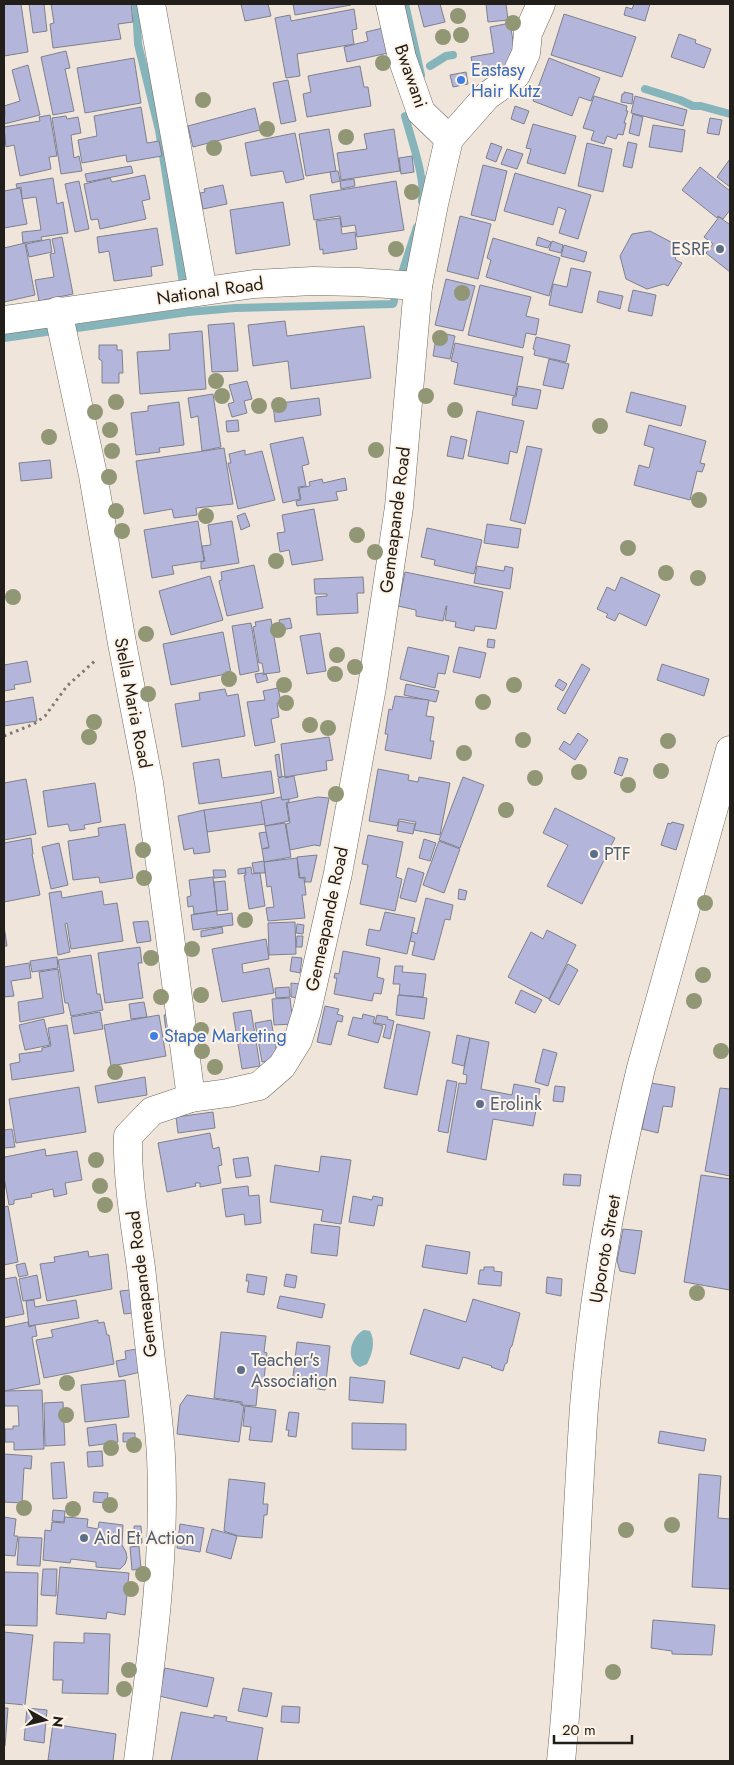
<svg xmlns="http://www.w3.org/2000/svg" width="734" height="1765" font-family="Jost,sans-serif">
	<style>
		.water { fill: #85b4ba }
		.lines { fill: none; stroke-linecap: round; stroke-linejoin: round }
		.stream { stroke: #85b4ba; stroke-width: 8 }
		.building { fill: #b3b6da; stroke: #7f808d }
		.minor-casing { stroke: #71675d; stroke-width: 29 }
		.path { stroke: #807871; stroke-width: 3; stroke-dasharray: 2.5 4; stroke-linecap: butt }
		.minor { stroke: #fff; stroke-width: 28 }
		.tree { fill: #919675 }
		.shop-dot { fill: #3f7fe0; stroke: #fef3e7; stroke-width: 2 }
		.service-dot { fill: #5c6f8a; stroke: #fef3e7; stroke-width: 2 }
		.labels { text-anchor: middle; stroke-width: 4; stroke-linejoin: round; paint-order: stroke }
		.shop-label { font-size: 18px; fill: #366cbe; stroke: #fef3e7; text-anchor: start }
		.street-label { font-size: 18px; fill: #221e1a; stroke: #fef3e7 }
		.service-label { font-size: 18px; fill: #4e5e75; stroke: #fef3e7; text-anchor: start }
	</style>
	<rect width="100%" height="100%" fill="#f0e5da"/>
	<path class="water" d="M364 1330 370 1331C376 1342 372 1354 367 1364L360 1367C344 1360 351 1336 364 1330Z"/>
	<g class="lines">
		<g class="stream">
			<path d="M136 4 138 44 159 130 184 290"/>
			<path d="M405 4 421 75"/>
			<path d="M430 66 446 56 453 55"/>
			<path d="M645 89 680 100 693 106H701L730 114"/>
			<path d="M405 116C411 139 426 179 422 201"/>
			<path d="M402 273 417 227"/>
			<path d="M70 329 188 312 235 308 393 304 394 301"/>
			<path d="M4 338 46 332"/>
		</g>
	</g>
	<g class="building">
		<path d="M4 4H21L28 52 4 56Z"/>
		<path d="M29 4H44L47 31 33 33Z"/>
		<path d="M51 4H131L133 22 118 24 121 39 53 48 50 24 54 23Z"/>
		<path d="M241 4H268L271 16 245 21Z"/>
		<path d="M293 4H351V5L295 15Z"/>
		<path d="M418 4H440L445 22 424 27Z"/>
		<path d="M486 4H506L508 20 488 22Z"/>
		<path d="M634 4H650L645 21 624 15 626 7 632 9Z"/>
		<path d="M354 9 357 29 352 30 354 44 297 54 300 76 286 78 275 18 290 15 291 21Z"/>
		<path d="M564 14 636 37 622 77 551 55Z"/>
		<path d="M510 23 517 64 474 71 471 57 494 53 490 27Z"/>
		<path d="M383 28 388 53 347 62 344 47 368 41 366 32Z"/>
		<path d="M679 34 696 40 695 43 711 49 704 68 671 57Z"/>
		<path d="M66 51 70 68 65 69 74 111 53 115 41 57Z"/>
		<path d="M134 58 141 103 85 113 77 68Z"/>
		<path d="M549 58 600 78 591 101 579 97 572 116 533 101Z"/>
		<path d="M28 65 40 115 4 124 5 112 4 106 20 101 12 70Z"/>
		<path d="M360 66 364 87H368L371 106 307 117 303 94 311 92 308 76Z"/>
		<path d="M466 72 468 84 453 87 450 75Z"/>
		<path d="M288 80 296 121 281 124 273 83Z"/>
		<path d="M624 92 633 94 632 104 621 102 622 94H624Z"/>
		<path d="M594 96 627 106 626 111H628L624 123H626L623 135 618 134 616 139 607 136 604 144 591 140 594 131 583 128Z"/>
		<path d="M635 96 687 110 683 126 631 113Z"/>
		<path d="M515 106 529 111 524 124 511 119Z"/>
		<path d="M141 107 147 143 159 141 162 156 127 162 126 155 82 163 78 140 97 136 94 116Z"/>
		<path d="M255 108 260 130 193 147 188 126Z"/>
		<path d="M633 114 643 117 639 136 629 133Z"/>
		<path d="M50 115 57 156 49 157 51 169 20 176 14 145 6 147 4 127 40 121 39 117Z"/>
		<path d="M66 116 67 119 78 117 81 133 71 135 74 158 79 156 82 171 61 174 52 118Z"/>
		<path d="M710 118 722 120 719 135 707 133Z"/>
		<path d="M533 124 576 136 565 174 527 163 531 149 526 148Z"/>
		<path d="M653 125 685 130 682 152 649 147Z"/>
		<path d="M329 129 336 171 306 176 299 134Z"/>
		<path d="M394 129 400 171 341 180 337 153 367 149 364 134Z"/>
		<path d="M295 133 304 179 286 183 283 171 251 176 245 143Z"/>
		<path d="M628 142 637 144 632 168 623 166Z"/>
		<path d="M491 143 502 147 496 162 486 158Z"/>
		<path d="M587 143 612 149 603 192 578 186Z"/>
		<path d="M507 149 523 154 517 169 501 164Z"/>
		<path d="M412 156 414 172 401 174 399 158Z"/>
		<path d="M730 159V187L717 177Z"/>
		<path d="M483 165 507 171 495 221 471 215Z"/>
		<path d="M131 166 133 173 87 182 85 174Z"/>
		<path d="M700 167 730 191V210L723 219 718 216 717 218 682 190Z"/>
		<path d="M338 171 340 181 332 183 330 172Z"/>
		<path d="M515 173 591 195 578 239 559 233 566 210 558 207 553 225 504 211Z"/>
		<path d="M145 175 150 199 142 201 146 219 100 229 98 219 91 220 84 184 110 178 112 182Z"/>
		<path d="M53 178 57 204 63 202 68 233 41 237 42 240 23 243 22 232 41 230 36 197 22 199 21 187 17 188 16 184Z"/>
		<path d="M354 179 355 186 341 189 340 181Z"/>
		<path d="M79 181 89 229 75 232 65 184Z"/>
		<path d="M396 181 404 230 357 237 355 225 342 227 340 216 314 220 310 195Z"/>
		<path d="M223 185 227 204 203 209 200 193 205 192 204 189Z"/>
		<path d="M20 188 27 224 4 228V191Z"/>
		<path d="M283 202 290 245 236 254 230 210Z"/>
		<path d="M460 216 491 224 478 279 447 271Z"/>
		<path d="M719 217 729 224 730 223V272L706 253 713 244 704 237Z"/>
		<path d="M340 218 342 234 355 232 357 249 323 254V249L320 250 316 221Z"/>
		<path d="M157 228 163 265 151 267 152 276 114 281 109 251 99 253 97 237Z"/>
		<path d="M650 231 671 242 676 260 682 263 668 286 664 284 647 289 626 279 620 256 632 234Z"/>
		<path d="M62 237 73 294 39 301 35 280 54 277 50 254 55 253 52 239Z"/>
		<path d="M538 237 551 242 548 248 536 245Z"/>
		<path d="M493 238 560 258 549 296 486 277 491 260 487 258Z"/>
		<path d="M50 239 52 252 29 257 26 244Z"/>
		<path d="M552 241 563 245 561 253 549 250Z"/>
		<path d="M25 243 35 295 4 302V248Z"/>
		<path d="M564 245 587 252 584 262 561 256Z"/>
		<path d="M571 268 591 272 582 313 549 305 553 284 567 287Z"/>
		<path d="M446 279 475 286 463 331 435 325Z"/>
		<path d="M480 285 531 297 526 316 539 319 536 335 526 333 523 348 468 335Z"/>
		<path d="M633 290 656 295 652 316 628 311Z"/>
		<path d="M599 291 623 296 620 309 597 302Z"/>
		<path d="M285 321 287 336 364 326 371 378 291 389 288 361 253 366 248 325Z"/>
		<path d="M234 323 238 371 212 372 208 325Z"/>
		<path d="M202 331 206 389 140 394 137 352 170 350 169 334Z"/>
		<path d="M437 332 455 336 450 359 433 356Z"/>
		<path d="M536 337 570 345 566 362 534 355 535 350 533 349Z"/>
		<path d="M455 343 523 357 515 396 454 384 458 363 451 361Z"/>
		<path d="M99 345H117V350H122L123 373H119V383H102V361L99 359Z"/>
		<path d="M549 359 569 364 563 389 543 385Z"/>
		<path d="M247 381 252 399 244 401 247 413 232 417 228 404 234 402 229 385Z"/>
		<path d="M518 386 541 390 537 409 512 405 513 397H516Z"/>
		<path d="M631 392 686 406 681 426 626 412Z"/>
		<path d="M213 394 221 447 202 451 198 416 191 418 188 398Z"/>
		<path d="M319 398 321 415 275 422 273 404Z"/>
		<path d="M179 402 184 445 159 448 160 452 136 455 131 413 148 411V406Z"/>
		<path d="M477 411 524 421 517 453 510 451 508 464 468 456Z"/>
		<path d="M238 420 239 431 227 432 226 421Z"/>
		<path d="M649 425 706 441 700 463 705 464 702 472 697 471 690 500 634 485 639 465 649 468 654 448 644 445Z"/>
		<path d="M451 436 467 440 463 459 447 456Z"/>
		<path d="M303 437 309 464 302 466 306 486 298 487 300 499 283 503 270 444Z"/>
		<path d="M527 446 542 449 525 524 510 520Z"/>
		<path d="M224 448 233 504 196 508 197 515 174 518 172 509 144 514 136 461Z"/>
		<path d="M245 450V455L262 451 275 500 238 509 228 463H231L229 454Z"/>
		<path d="M50 460 52 478 21 481 19 463Z"/>
		<path d="M345 478 347 490 336 492 338 500 297 506 296 501 301 500 299 488 310 486 309 482 322 479 323 483Z"/>
		<path d="M314 509 323 560 292 565 289 550 280 552 277 533 285 532 282 515Z"/>
		<path d="M245 513 250 526 241 530 237 516Z"/>
		<path d="M198 521 204 561 172 566 174 574 152 578 144 530Z"/>
		<path d="M232 521 239 563 201 569V562L205 561 202 546 211 545 208 525Z"/>
		<path d="M487 524 521 529 518 548 484 543Z"/>
		<path d="M427 528 482 540 474 574 434 565 435 560 421 557Z"/>
		<path d="M254 565 263 608 227 616 219 581 222 580 221 572Z"/>
		<path d="M477 566 504 571 505 566 513 568 510 589 474 583Z"/>
		<path d="M405 572 503 592 496 629 475 626 474 631 455 627 456 622 445 620 447 606H446L443 621 416 616V610L398 606Z"/>
		<path d="M210 576 223 620 171 635 159 591Z"/>
		<path d="M363 577 364 593H357L358 613 317 615 316 597 327 596V594H315L314 579Z"/>
		<path d="M621 577 660 595 646 626 619 613 615 621 606 617 608 614 597 609 607 587 615 591Z"/>
		<path d="M290 618 292 628 281 630 279 620Z"/>
		<path d="M271 619 280 672 264 674 262 663H259L253 627 256 626 255 622Z"/>
		<path d="M251 623 259 671 240 675 232 626Z"/>
		<path d="M223 632 231 673 171 685 163 644Z"/>
		<path d="M320 633 326 671 307 674 300 636Z"/>
		<path d="M488 639 495 640 494 648 487 647Z"/>
		<path d="M408 647 449 656 445 674 438 673 435 688 400 679Z"/>
		<path d="M459 647 486 653 480 678 453 672Z"/>
		<path d="M27 661 31 682 14 685 15 689 4 691V665Z"/>
		<path d="M582 664 590 669 565 714 557 709Z"/>
		<path d="M662 664 709 679 704 696 657 680Z"/>
		<path d="M263 673V675L266 674 268 680 257 683 255 674Z"/>
		<path d="M559 679 567 684 563 691 555 686Z"/>
		<path d="M406 684 439 691 436 702 404 695Z"/>
		<path d="M278 688 281 702 277 703 279 717 271 719 275 742 255 746 247 702 265 700 263 691Z"/>
		<path d="M225 689 227 696 238 694 245 736 182 747 175 704 200 700 199 693Z"/>
		<path d="M395 696 429 700 426 716 434 717 430 741H434L431 759 385 750 388 734H385L389 709 392 710Z"/>
		<path d="M33 697 37 721 4 726V702Z"/>
		<path d="M578 733 588 740 575 760 559 749 564 741 570 745Z"/>
		<path d="M329 737 333 760 326 761 327 770 285 777 281 744Z"/>
		<path d="M279 754 282 777H278L275 755Z"/>
		<path d="M619 757 628 759 622 776 614 773Z"/>
		<path d="M219 759 222 778 271 771 274 793 199 804 193 763Z"/>
		<path d="M378 769 409 775 408 780 418 782 419 777 450 783 440 835 414 830 416 822 399 819 397 826 369 821Z"/>
		<path d="M285 776V778L294 776 298 797 282 801 278 778Z"/>
		<path d="M463 777 484 785 460 848 439 840Z"/>
		<path d="M26 779 36 834 4 840V783Z"/>
		<path d="M95 783 101 822 84 825 85 829 70 831 68 824 48 827 43 791Z"/>
		<path d="M281 797 282 800 289 799V802L286 803 289 821 265 826 261 801Z"/>
		<path d="M318 797 329 798 320 846 314 845 290 850 286 824 290 823 287 803Z"/>
		<path d="M261 802 265 824 207 832 204 810Z"/>
		<path d="M555 808 615 838 582 904 547 886 568 845 543 833Z"/>
		<path d="M204 810 210 852 194 854 193 848 184 850 178 816Z"/>
		<path d="M399 821 415 824 413 834 397 831Z"/>
		<path d="M672 822 684 825 676 850 661 845 668 823 671 824Z"/>
		<path d="M285 823 291 857 264 862 262 849 269 848 265 826Z"/>
		<path d="M125 824 133 878 100 883 99 877 73 880 68 841 99 836 98 828Z"/>
		<path d="M266 832 269 847 262 849 259 833Z"/>
		<path d="M368 835 403 842 396 877 402 879 395 911 360 904 368 865 362 864Z"/>
		<path d="M31 838 33 854H32L40 895 4 902V843Z"/>
		<path d="M424 839 436 843 430 861 419 858Z"/>
		<path d="M439 841 460 849 444 893 423 885Z"/>
		<path d="M59 843 68 885 51 889 42 847Z"/>
		<path d="M317 855 311 882H305V877L300 878 297 857Z"/>
		<path d="M297 858 299 878H304L306 895H302L305 918 268 921 266 908 274 907 271 886 267 887 264 862Z"/>
		<path d="M264 861 265 873H254L252 863Z"/>
		<path d="M251 867 252 874 260 873 265 906 249 909 244 875H246L245 868Z"/>
		<path d="M245 868 246 873 238 874V869Z"/>
		<path d="M408 868 424 873 416 902 400 898Z"/>
		<path d="M213 870H225L226 877 214 878Z"/>
		<path d="M213 877 217 911 194 914 193 906 188 907 187 897 191 896 189 880Z"/>
		<path d="M225 881 228 910 217 911 214 882Z"/>
		<path d="M459 889 467 891 465 900 458 899Z"/>
		<path d="M61 891 62 898 102 891 104 905 117 903 123 941 71 949 67 923 65 924 70 952 58 955 49 893Z"/>
		<path d="M426 898 453 905 450 920 445 919 434 960 412 955 415 942 410 941 412 932 417 934Z"/>
		<path d="M217 911V915L232 913 233 925 193 930 191 915Z"/>
		<path d="M385 912 415 918 407 954 366 945 369 929 380 931Z"/>
		<path d="M148 921 151 941 137 943 133 922Z"/>
		<path d="M295 922 296 954 269 955 268 923Z"/>
		<path d="M297 924 304 925 303 934 296 933Z"/>
		<path d="M4 926 7 946H4Z"/>
		<path d="M222 927 223 933 201 937V931Z"/>
		<path d="M547 930 576 945 549 999 508 977 531 932 543 939Z"/>
		<path d="M297 936H303L302 947H296Z"/>
		<path d="M266 939 269 959 242 964 243 973 269 968 274 993 222 1002 212 949Z"/>
		<path d="M140 947 142 963H138L143 998 105 1003 98 953Z"/>
		<path d="M343 951 380 958 377 977 384 979 381 994 374 993 372 1001 334 994 337 978H334L335 973 339 974Z"/>
		<path d="M91 955 97 994H100L103 1010 71 1016 68 1003H65L58 960Z"/>
		<path d="M57 957 58 968 32 972 30 961Z"/>
		<path d="M292 957 302 958 300 973 290 971Z"/>
		<path d="M29 963 31 978 11 981 14 996 4 997V967Z"/>
		<path d="M568 964 578 970 559 1005 549 1000Z"/>
		<path d="M395 966H403L402 972 426 974 423 997 399 995 400 984H393Z"/>
		<path d="M58 969 64 1013 20 1022 18 1002 43 998 39 972Z"/>
		<path d="M291 983 300 984 298 998 291 997Z"/>
		<path d="M289 987 290 997 276 998 275 988Z"/>
		<path d="M521 990 542 1000 535 1013 515 1003Z"/>
		<path d="M398 995 427 998 424 1019 396 1015Z"/>
		<path d="M290 998 293 1024 274 1025 272 999Z"/>
		<path d="M144 1002 147 1017 131 1019 129 1004Z"/>
		<path d="M325 1006 339 1009 337 1014 343 1016 342 1022 337 1021 331 1045 317 1042Z"/>
		<path d="M251 1010 260 1066 242 1069 233 1013Z"/>
		<path d="M100 1012 103 1029 74 1034 71 1017Z"/>
		<path d="M174 1014 177 1037 167 1039 164 1015Z"/>
		<path d="M363 1014 375 1017 373 1023 383 1026 378 1043 348 1035 353 1017 362 1019Z"/>
		<path d="M159 1015 166 1056 111 1066 104 1025Z"/>
		<path d="M377 1015 388 1017 387 1019 394 1021 390 1039 383 1037 386 1025 375 1023Z"/>
		<path d="M44 1019 50 1045 25 1050 19 1025Z"/>
		<path d="M271 1020 278 1059 262 1062 255 1023Z"/>
		<path d="M397 1024 430 1032 417 1095 384 1088Z"/>
		<path d="M67 1025 74 1071 12 1080 10 1064 20 1062 19 1054 42 1051V1048L51 1046 48 1028Z"/>
		<path d="M457 1035 470 1038 464 1066 452 1063Z"/>
		<path d="M470 1038 489 1042 481 1089 512 1095 514 1084 540 1089 533 1126 493 1119 486 1160 447 1152 459 1083 466 1084 467 1075 463 1074Z"/>
		<path d="M543 1049 557 1053 548 1086 535 1082Z"/>
		<path d="M145 1077 147 1095 98 1103 95 1086Z"/>
		<path d="M447 1080 457 1082 448 1133 438 1131Z"/>
		<path d="M651 1083 675 1087 672 1107 663 1106 658 1133 642 1129Z"/>
		<path d="M555 1086 565 1087 563 1102 553 1101Z"/>
		<path d="M79 1087 86 1132 16 1143 9 1099Z"/>
		<path d="M720 1088 730 1089V1176L705 1171Z"/>
		<path d="M213 1112 215 1128 178 1133 176 1117Z"/>
		<path d="M12 1129 15 1147 4 1148V1130Z"/>
		<path d="M210 1133 213 1149 219 1147 222 1165 218 1166 221 1183 200 1187V1183H195L196 1186 167 1192 158 1143Z"/>
		<path d="M45 1149 46 1156 77 1151 82 1180 65 1183 67 1194 54 1197 53 1189 31 1194 32 1197 14 1200V1204L9 1205 4 1177V1154L5 1157Z"/>
		<path d="M321 1156 351 1160 341 1224 321 1221 323 1210 270 1202 275 1165 319 1172Z"/>
		<path d="M248 1157 251 1176 236 1178 233 1159Z"/>
		<path d="M564 1174 581 1175 580 1186 563 1185Z"/>
		<path d="M701 1175 730 1179V1290L684 1282Z"/>
		<path d="M248 1186 249 1196 259 1195 261 1223 245 1225 244 1214 226 1217 222 1189Z"/>
		<path d="M353 1196 372 1200 373 1196 383 1198 382 1206 378 1205 374 1226 349 1222Z"/>
		<path d="M8 1206 18 1262 4 1265V1207Z"/>
		<path d="M314 1224 340 1227 337 1256 311 1253Z"/>
		<path d="M623 1229 642 1231 635 1274 620 1271 617 1261Z"/>
		<path d="M426 1245 470 1252 467 1274 422 1267Z"/>
		<path d="M88 1251 89 1257 108 1254 112 1289 47 1301 40 1264 55 1262 54 1257Z"/>
		<path d="M25 1263 28 1275 19 1277 16 1265Z"/>
		<path d="M484 1267H494V1271L502 1272 501 1286 478 1284 480 1270H484Z"/>
		<path d="M247 1274 267 1277 264 1295 247 1292 249 1281H246Z"/>
		<path d="M286 1274 297 1276 295 1288 284 1286Z"/>
		<path d="M37 1275 41 1298 23 1301 19 1279Z"/>
		<path d="M16 1277 24 1314 4 1318V1279Z"/>
		<path d="M547 1277 562 1279 561 1296 546 1293Z"/>
		<path d="M130 1290 133 1313 124 1314 120 1291Z"/>
		<path d="M280 1296 325 1304 322 1318 277 1308Z"/>
		<path d="M473 1299 520 1313 512 1346 510 1348 507 1363 505 1364 503 1371 491 1367 492 1366 463 1357 459 1369 410 1354 424 1309 466 1322Z"/>
		<path d="M34 1300 35 1307 76 1300 79 1318 29 1326 26 1301Z"/>
		<path d="M98 1320V1323L104 1322 107 1335H109L114 1364 44 1378 36 1340 53 1337 51 1330Z"/>
		<path d="M28 1322 29 1327 35 1325 37 1336 32 1337 40 1384 4 1391V1327Z"/>
		<path d="M221 1332 266 1336 264 1352 267 1353 263 1387 258 1386 256 1406 242 1405V1402L214 1398Z"/>
		<path d="M297 1342 330 1346 325 1390 292 1385Z"/>
		<path d="M137 1349 141 1372 119 1377 116 1361 126 1359 125 1351Z"/>
		<path d="M350 1377 385 1381 383 1403 349 1400Z"/>
		<path d="M125 1380 129 1417 85 1422 81 1385Z"/>
		<path d="M42 1390 44 1449 14 1450V1442H5V1429H13V1426H19L18 1406H4V1391Z"/>
		<path d="M187 1395 241 1403V1405L244 1406 239 1442 177 1434 180 1405Z"/>
		<path d="M63 1402 65 1445 45 1446 44 1403Z"/>
		<path d="M245 1406 276 1410 272 1442 249 1440 251 1427 243 1426Z"/>
		<path d="M289 1412 299 1413 296 1437 288 1436 289 1430H286Z"/>
		<path d="M352 1423 406 1424V1450L352 1449Z"/>
		<path d="M116 1424 118 1442 89 1446 87 1428Z"/>
		<path d="M660 1431 706 1439 704 1451 658 1443Z"/>
		<path d="M123 1433H135V1441L123 1442Z"/>
		<path d="M102 1451 103 1466 88 1467 87 1452Z"/>
		<path d="M4 1454 32 1456 31 1469 24 1468 22 1503 4 1502Z"/>
		<path d="M64 1462 67 1498 53 1499 51 1463Z"/>
		<path d="M699 1474 721 1476 718 1518 730 1519V1589L692 1587Z"/>
		<path d="M229 1479 265 1483 263 1504H268L267 1515H264L262 1538 238 1536 224 1531Z"/>
		<path d="M94 1492 108 1493 107 1503 93 1502Z"/>
		<path d="M53 1510 65 1511 64 1522 52 1521Z"/>
		<path d="M4 1517 16 1519 14 1536H18L15 1556 4 1555Z"/>
		<path d="M65 1517 88 1519 87 1527 98 1529 99 1522 123 1525 122 1545 126 1552 127 1558 125 1564 120 1569 96 1567V1562L71 1559 70 1563 43 1560 45 1530 51 1531 52 1522 64 1523Z"/>
		<path d="M180 1524 204 1528 200 1552 177 1548Z"/>
		<path d="M134 1526H141L142 1543 135 1544Z"/>
		<path d="M212 1529 237 1536 231 1559 206 1552Z"/>
		<path d="M19 1537 42 1538 40 1566 17 1565Z"/>
		<path d="M139 1546 141 1569 132 1570 130 1547Z"/>
		<path d="M60 1567 129 1573 125 1615 107 1612 106 1619 56 1614Z"/>
		<path d="M43 1569H57L56 1596 41 1595Z"/>
		<path d="M4 1572 38 1573 37 1626 4 1625Z"/>
		<path d="M653 1620 715 1625 712 1655 672 1654V1651L651 1648Z"/>
		<path d="M4 1632 33 1635 25 1705 4 1703Z"/>
		<path d="M84 1633 110 1634 108 1694 62 1693 63 1680H53L54 1642 84 1643Z"/>
		<path d="M165 1668 214 1678 207 1707 159 1696Z"/>
		<path d="M243 1688 272 1693 267 1717 238 1711Z"/>
		<path d="M282 1706 300 1707 299 1723 281 1722Z"/>
		<path d="M4 1708H8L5 1746H4Z"/>
		<path d="M27 1708 47 1710 44 1743 24 1740Z"/>
		<path d="M181 1712 214 1718V1715L227 1717 226 1721 263 1728 257 1761H171Z"/>
		<path d="M53 1724 116 1734 113 1761H58L48 1760Z"/>
	</g>
	<g class="lines">
		<g class="minor-casing">
			<g id="minor">
				<path d="M151 4 203 291"/>
				<path d="M390 4 402 58 421 112 449 139"/>
				<path d="M58 311 93 475 122 643 149 783 169 929 191 1098"/>
				<path d="M4 320 254 284 313 281 358 282 418 286"/>
				<path d="M138 1761C151 1660 166 1559 161 1456 159 1418 153 1381 149 1343 146 1318 144 1293 141 1268 135 1224 127 1181 128 1136L152 1111 191 1098 228 1093 259 1086 282 1066 298 1040 307 1011 338 873 372 687 399 507 418 286 434 204 449 139 487 96 516 75 526 53 528 33 541 4"/>
				<path d="M561 1761C573 1643 576 1525 584 1407 593 1293 614 1179 641 1068L730 750"/>
			</g>
		</g>
		<path class="path" d="M4 736 34 724 45 716 67 686 97 659"/>
		<use href="#minor" class="minor"/>
	</g>
	<g class="tree">
		<circle cx="458" cy="16" r="8"/>
		<circle cx="513" cy="23" r="8"/>
		<circle cx="461" cy="35" r="8"/>
		<circle cx="443" cy="37" r="8"/>
		<circle cx="383" cy="63" r="8"/>
		<circle cx="203" cy="100" r="8"/>
		<circle cx="267" cy="129" r="8"/>
		<circle cx="346" cy="137" r="8"/>
		<circle cx="214" cy="148" r="8"/>
		<circle cx="412" cy="192" r="8"/>
		<circle cx="396" cy="249" r="8"/>
		<circle cx="462" cy="293" r="8"/>
		<circle cx="440" cy="338" r="8"/>
		<circle cx="216" cy="381" r="8"/>
		<circle cx="222" cy="396" r="8"/>
		<circle cx="426" cy="396" r="8"/>
		<circle cx="116" cy="402" r="8"/>
		<circle cx="279" cy="405" r="8"/>
		<circle cx="259" cy="406" r="8"/>
		<circle cx="455" cy="410" r="8"/>
		<circle cx="95" cy="412" r="8"/>
		<circle cx="600" cy="426" r="8"/>
		<circle cx="110" cy="430" r="8"/>
		<circle cx="49" cy="437" r="8"/>
		<circle cx="376" cy="450" r="8"/>
		<circle cx="112" cy="451" r="8"/>
		<circle cx="109" cy="477" r="8"/>
		<circle cx="699" cy="500" r="8"/>
		<circle cx="116" cy="511" r="8"/>
		<circle cx="206" cy="516" r="8"/>
		<circle cx="122" cy="531" r="8"/>
		<circle cx="357" cy="535" r="8"/>
		<circle cx="628" cy="548" r="8"/>
		<circle cx="375" cy="552" r="8"/>
		<circle cx="276" cy="561" r="8"/>
		<circle cx="666" cy="573" r="8"/>
		<circle cx="698" cy="578" r="8"/>
		<circle cx="13" cy="597" r="8"/>
		<circle cx="278" cy="630" r="8"/>
		<circle cx="146" cy="634" r="8"/>
		<circle cx="337" cy="655" r="8"/>
		<circle cx="355" cy="667" r="8"/>
		<circle cx="335" cy="674" r="8"/>
		<circle cx="229" cy="679" r="8"/>
		<circle cx="284" cy="685" r="8"/>
		<circle cx="514" cy="685" r="8"/>
		<circle cx="148" cy="694" r="8"/>
		<circle cx="483" cy="702" r="8"/>
		<circle cx="286" cy="703" r="8"/>
		<circle cx="94" cy="722" r="8"/>
		<circle cx="310" cy="725" r="8"/>
		<circle cx="328" cy="728" r="8"/>
		<circle cx="89" cy="737" r="8"/>
		<circle cx="523" cy="740" r="8"/>
		<circle cx="668" cy="741" r="8"/>
		<circle cx="464" cy="753" r="8"/>
		<circle cx="661" cy="771" r="8"/>
		<circle cx="579" cy="772" r="8"/>
		<circle cx="535" cy="778" r="8"/>
		<circle cx="628" cy="785" r="8"/>
		<circle cx="336" cy="794" r="8"/>
		<circle cx="506" cy="810" r="8"/>
		<circle cx="143" cy="850" r="8"/>
		<circle cx="144" cy="878" r="8"/>
		<circle cx="705" cy="903" r="8"/>
		<circle cx="245" cy="920" r="8"/>
		<circle cx="192" cy="949" r="8"/>
		<circle cx="151" cy="958" r="8"/>
		<circle cx="703" cy="975" r="8"/>
		<circle cx="201" cy="995" r="8"/>
		<circle cx="161" cy="997" r="8"/>
		<circle cx="694" cy="1001" r="8"/>
		<circle cx="201" cy="1030" r="8"/>
		<circle cx="202" cy="1051" r="8"/>
		<circle cx="721" cy="1051" r="8"/>
		<circle cx="215" cy="1067" r="8"/>
		<circle cx="115" cy="1072" r="8"/>
		<circle cx="96" cy="1160" r="8"/>
		<circle cx="100" cy="1186" r="8"/>
		<circle cx="105" cy="1205" r="8"/>
		<circle cx="697" cy="1293" r="8"/>
		<circle cx="67" cy="1383" r="8"/>
		<circle cx="66" cy="1415" r="8"/>
		<circle cx="134" cy="1445" r="8"/>
		<circle cx="111" cy="1448" r="8"/>
		<circle cx="110" cy="1505" r="8"/>
		<circle cx="24" cy="1508" r="8"/>
		<circle cx="73" cy="1509" r="8"/>
		<circle cx="672" cy="1525" r="8"/>
		<circle cx="626" cy="1530" r="8"/>
		<circle cx="143" cy="1574" r="8"/>
		<circle cx="131" cy="1589" r="8"/>
		<circle cx="129" cy="1670" r="8"/>
		<circle cx="613" cy="1672" r="8"/>
		<circle cx="124" cy="1689" r="8"/>
	</g>
	<g class="shop-dot">
		<circle cx="461" cy="80" r="5"/>
		<circle cx="154" cy="1036" r="5"/>
	</g>
	<g class="service-dot">
		<circle cx="720" cy="249" r="5"/>
		<circle cx="594" cy="854" r="5"/>
		<circle cx="480" cy="1104" r="5"/>
		<circle cx="241" cy="1370" r="5"/>
		<circle cx="84" cy="1538" r="5"/>
	</g>
	<g class="labels">
		<g class="shop-label">
			<text x="471" y="76">Eastasy<tspan x="471" dy="21">Hair Kutz</tspan></text>
			<text x="164" y="1042">Stape Marketing</text>
		</g>
		<g class="street-label">
			<text transform="translate(411 76) rotate(71)" y="6">Bwawani</text>
			<text transform="translate(210 291) rotate(-8)" y="6">National Road</text>
			<text transform="translate(395 520) rotate(-83)" y="6">Gemeapande Road</text>
			<text transform="translate(133 703) rotate(79)" y="6">Stella Maria Road</text>
			<text transform="translate(327 919) rotate(-78)" y="6">Gemeapande Road</text>
			<text transform="translate(605 1249) rotate(-80)" y="6">Uporoto Street</text>
			<text transform="translate(142 1284) rotate(-97)" y="6">Gemeapande Road</text>
		</g>
		<g class="service-label">
			<text x="710" y="255" text-anchor="end">ESRF</text>
			<text x="604" y="860">PTF</text>
			<text x="490" y="1110">Erolink</text>
			<text x="251" y="1366">Teacher's<tspan x="251" dy="21">Association</tspan></text>
			<text x="94" y="1544">Aid Et Action</text>
		</g>
	</g>
	<rect width="734" height="1765" fill="none" stroke="#221e1a" stroke-width="10"/>
	<g transform="translate(45 1720) rotate(98)" stroke="#fef3e7" stroke-width="4" paint-order="stroke">
	<path d="M0-4L9 19L0 12L-9 19Z" fill="#221e1a"/>
	<text y="-8" font-size="14" font-weight="bold" text-anchor="middle" fill="#221e1a">N</text>
	</g>
	<path d="M554 1735v8h78v-8" fill="none" stroke="#221e1a" stroke-width="2.5"/>
	<text x="562" y="1735" font-size="15" fill="#221e1a" stroke="#fef3e7" stroke-width="4" paint-order="stroke">20 m</text>
</svg>
